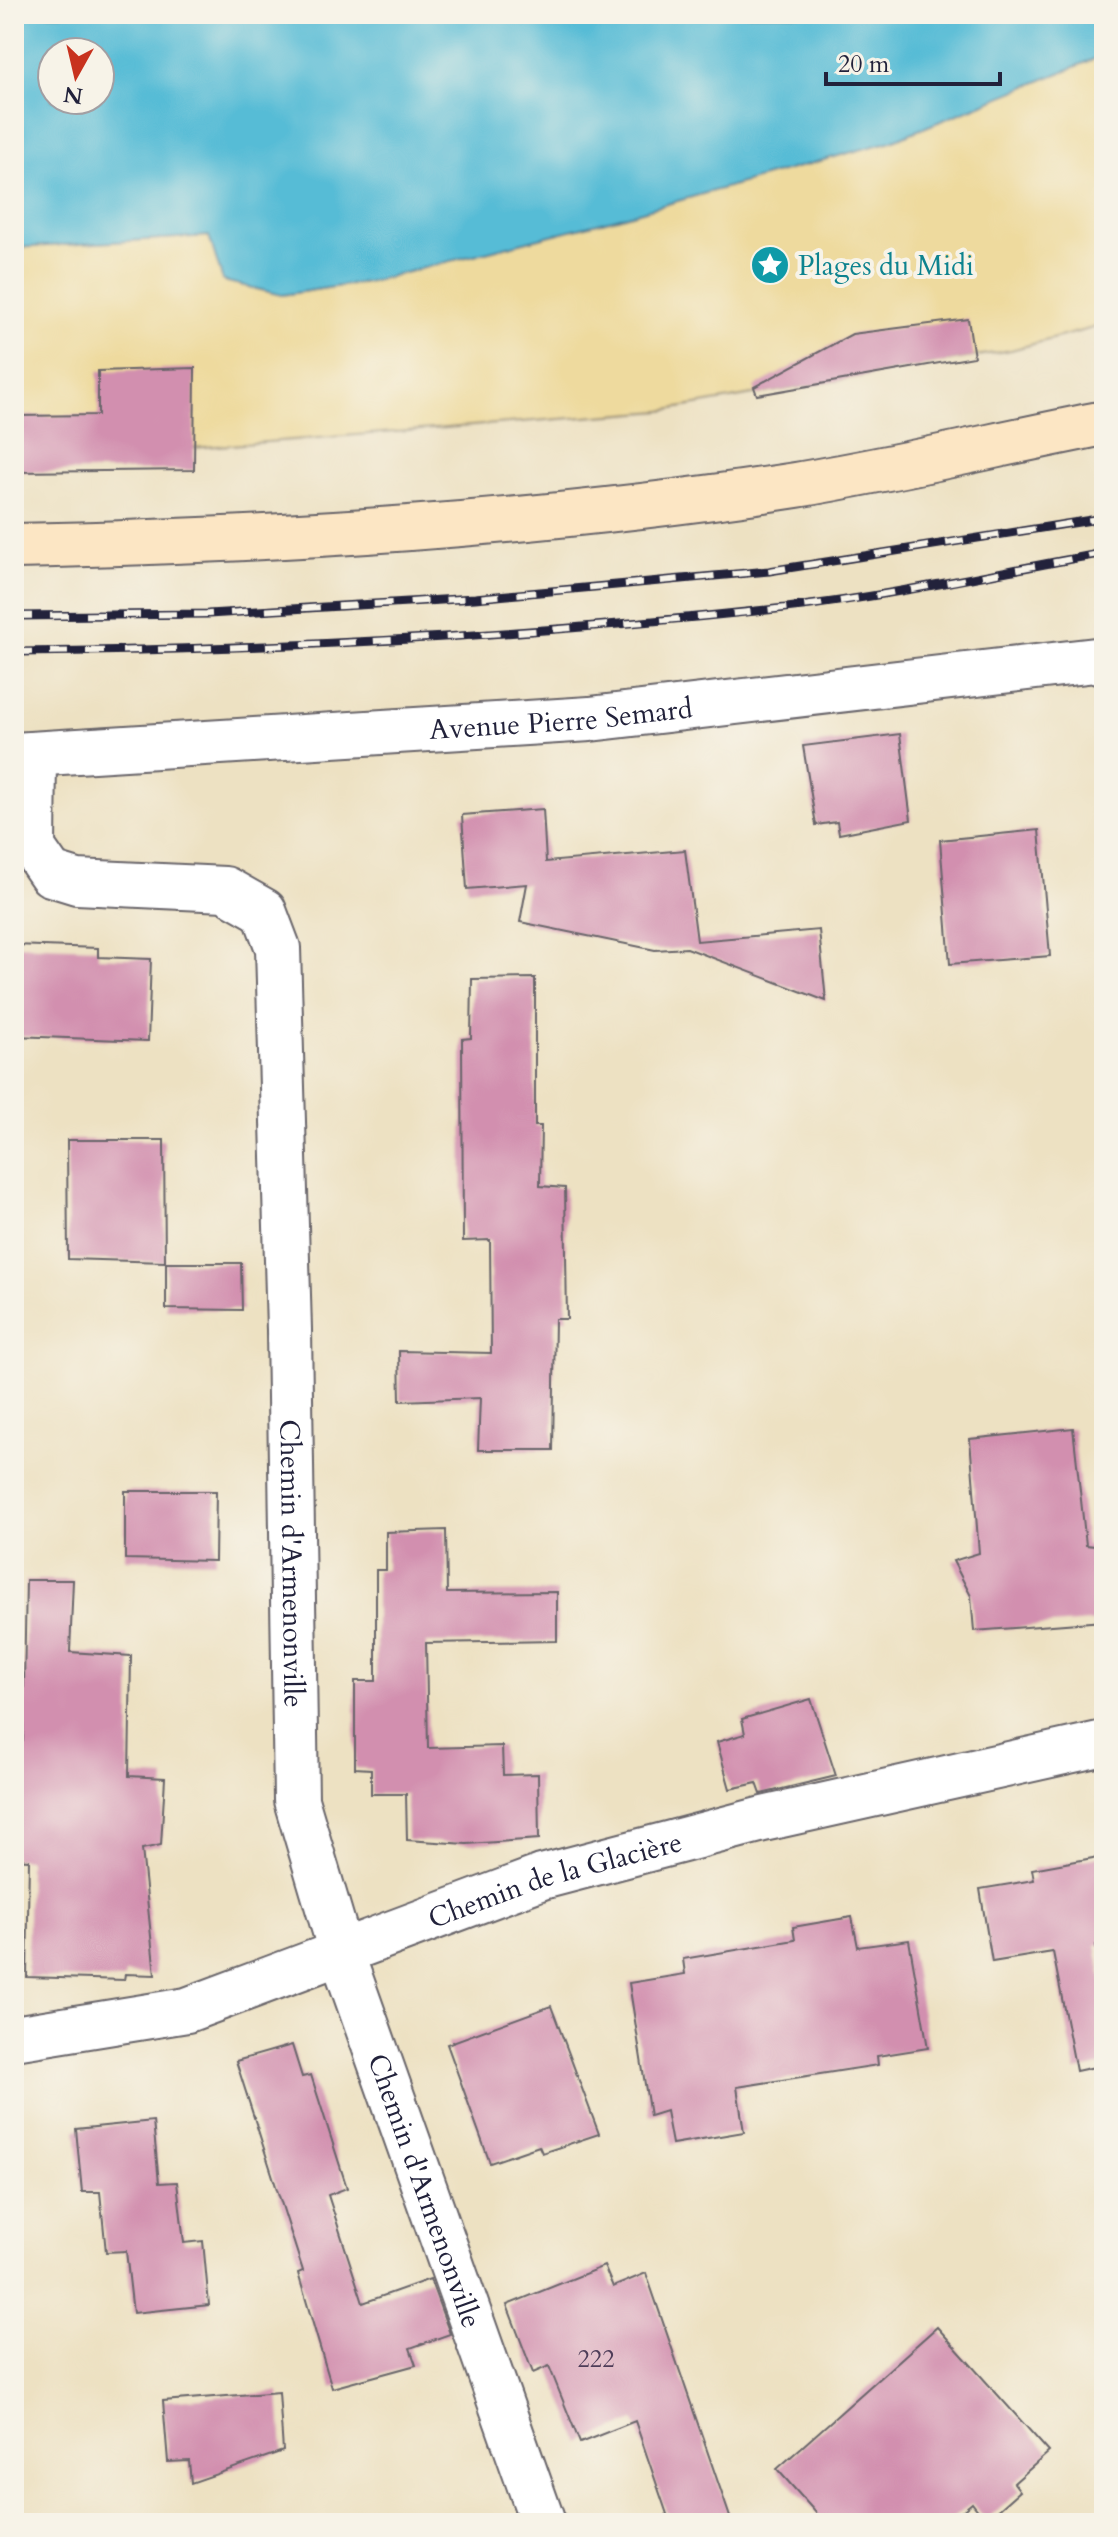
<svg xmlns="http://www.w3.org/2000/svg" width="1118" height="2537" font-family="Cardo,serif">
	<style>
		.sand { fill: #eeda9e; stroke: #887e6c; stroke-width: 2 }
		.water { fill: #57bcd6; stroke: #3c6f88; stroke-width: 2; fill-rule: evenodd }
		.building { fill: #d28faf }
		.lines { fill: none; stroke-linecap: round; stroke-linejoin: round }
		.minor-casing { stroke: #69656a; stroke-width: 48 }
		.secondary-casing { stroke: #69656a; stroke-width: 48 }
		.minor { stroke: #fff; stroke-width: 44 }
		.secondary { stroke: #fce6c4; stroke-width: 44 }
		.rail-casing { stroke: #22223b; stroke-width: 9 }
		.rail { stroke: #f7f3e8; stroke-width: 6; stroke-dasharray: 18; stroke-linecap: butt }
		.labels { text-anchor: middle; stroke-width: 8; stroke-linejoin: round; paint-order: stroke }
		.number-label { font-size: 24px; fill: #4e3d58 }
		.culture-label { font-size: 28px; fill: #0d838f; stroke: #f7f3e8; text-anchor: start }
		.street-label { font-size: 28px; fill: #22223b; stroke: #f7f3e8 }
	</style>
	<rect width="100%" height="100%" fill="#f7f3e8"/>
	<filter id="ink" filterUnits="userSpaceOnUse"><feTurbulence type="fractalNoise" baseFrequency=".0125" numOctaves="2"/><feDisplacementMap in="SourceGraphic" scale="16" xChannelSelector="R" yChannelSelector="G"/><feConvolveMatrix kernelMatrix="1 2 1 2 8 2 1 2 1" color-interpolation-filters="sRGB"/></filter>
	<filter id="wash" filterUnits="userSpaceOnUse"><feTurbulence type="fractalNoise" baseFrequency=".006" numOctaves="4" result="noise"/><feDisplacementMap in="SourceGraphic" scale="32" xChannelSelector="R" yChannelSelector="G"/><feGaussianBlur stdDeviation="1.8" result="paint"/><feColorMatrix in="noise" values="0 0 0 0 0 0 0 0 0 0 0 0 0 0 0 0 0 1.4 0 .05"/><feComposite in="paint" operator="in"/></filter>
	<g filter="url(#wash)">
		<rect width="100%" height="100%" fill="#ede1c2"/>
		<path class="sand" d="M1104 55V325L1011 350 662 411 14 462V248L210 236 224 281 282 295 373 281 617 218 891 141Z"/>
		<path class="water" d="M14 14H1104V55L891 141 617 218 373 281 282 295 223 281 209 236 14 248ZM52 52H100V100H52Z"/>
		<g id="blocks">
			<g class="building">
				<path d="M968 319 974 357 757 395 754 387 852 334Z"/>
				<path d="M195 368 194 470 14 472V416L98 415V371Z"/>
				<path d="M900 734 911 820 839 834 837 822 816 825 803 746Z"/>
				<path d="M543 809 546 862 685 850 697 941 819 930 826 1001 687 948 655 950 520 922 527 884 467 889 462 815Z"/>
				<path d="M1039 830 1050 956 950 964 940 840Z"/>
				<path d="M14 945 98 948V957L151 959 148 1041 14 1036Z"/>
				<path d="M535 978V1126H541L540 1186 565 1188 567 1319H555L553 1450H478L480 1398 400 1401 399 1351 491 1353 490 1240 463 1241 462 1039 471 1038 472 979Z"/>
				<path d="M67 1140H164L165 1262 68 1259Z"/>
				<path d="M166 1263H241L242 1310 166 1309Z"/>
				<path d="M1073 1428 1086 1545 1104 1547 1103 1621 974 1631 971 1596 953 1561 979 1553 970 1439Z"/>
				<path d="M125 1491H216L215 1561 125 1559Z"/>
				<path d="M446 1530 447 1593 557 1592V1641L426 1643 428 1748 502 1746 503 1775 538 1774 539 1839 467 1844 407 1840 406 1794H371V1769L355 1768V1681H376V1570H386V1532Z"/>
				<path d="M26 1580H73L70 1652 131 1656 129 1776 165 1778 161 1845 142 1849 155 1975 125 1974 124 1980 27 1977 29 1860 14 1859 16 1741H23Z"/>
				<path d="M811 1699 836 1776 761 1794 757 1783 730 1789 717 1742 745 1734 742 1719Z"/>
				<path d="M1104 1856V1944L1096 1945 1104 1990V2065L1076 2071 1053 1952 992 1962 980 1889 1034 1880 1032 1869Z"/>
				<path d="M852 1917 858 1947 909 1940 928 2048 877 2056 878 2065 737 2087 744 2132 672 2144 666 2111 650 2116 629 1983 685 1974 683 1959 795 1940 793 1927Z"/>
				<path d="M551 2006 599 2134 542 2153 539 2146 490 2163 447 2044Z"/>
				<path d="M292 2045 302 2077 311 2075 347 2188 328 2195 363 2303 430 2279 450 2334 410 2348 416 2365 332 2388 298 2273 303 2271 236 2061Z"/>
				<path d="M153 2121 159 2183 177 2182 184 2243 203 2241 209 2305 133 2313 126 2251 106 2252 100 2192H82L76 2129Z"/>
				<path d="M604 2266 613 2287 646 2273 732 2523H670L635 2421 580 2443 549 2366 533 2373 507 2305Z"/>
				<path d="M937 2327 1049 2452 1014 2483 1020 2491 986 2521 972 2503 948 2523H825L777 2469Z"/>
				<path d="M279 2392 283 2451 191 2483 189 2461 168 2462 163 2401Z"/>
			</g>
		</g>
	</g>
	<g filter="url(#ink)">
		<use href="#blocks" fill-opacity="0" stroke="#69656a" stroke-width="2"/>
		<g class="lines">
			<g class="minor-casing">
				<g id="minor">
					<path id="s1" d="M14 755 590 719 1104 659"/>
					<path id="s2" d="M34 755 33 848 51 874 77 882 225 889 264 911 278 948 289 1330 296 1800 342 1955 543 2523"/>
					<path id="s3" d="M14 2038 187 2010 542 1877 763 1819 1104 1743"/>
				</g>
			</g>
			<g class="secondary-casing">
				<path id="secondary" d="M14 546C276 540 537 525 796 485 899 468 1002 443 1104 423"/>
			</g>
			<use href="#minor" class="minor"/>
			<use href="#secondary" class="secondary"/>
			<g class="rail-casing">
				<g id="rail">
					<path d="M14 616 208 614 475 598 769 571 1104 518"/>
					<path d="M14 652C268 650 523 636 776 609 883 598 997 572 1104 553"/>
				</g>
			</g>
			<use href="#rail" class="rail"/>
		</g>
	</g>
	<defs>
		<g id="sight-disc" transform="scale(2)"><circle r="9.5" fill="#0f9aa8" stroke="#f7f3e8"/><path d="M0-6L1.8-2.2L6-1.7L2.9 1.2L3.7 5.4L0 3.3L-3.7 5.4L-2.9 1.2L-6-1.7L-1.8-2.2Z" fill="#fff"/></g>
	</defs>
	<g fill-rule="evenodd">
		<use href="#sight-disc" x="770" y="265"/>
	</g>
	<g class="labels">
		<g class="number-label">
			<text x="596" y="2367">222</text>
		</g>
		<g class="culture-label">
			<text x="798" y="275">Plages du Midi</text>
		</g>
		<g class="street-label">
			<text dy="10" stroke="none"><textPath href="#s1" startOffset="548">Avenue Pierre Semard</textPath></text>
			<text dy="10" stroke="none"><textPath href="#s2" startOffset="1000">Chemin d'Armenonville</textPath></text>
			<text dy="10" stroke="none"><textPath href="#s3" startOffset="566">Chemin de la Glacière</textPath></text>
			<text dy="10" stroke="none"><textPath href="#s2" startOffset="1648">Chemin d'Armenonville</textPath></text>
		</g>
	</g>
	<rect width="1118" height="2537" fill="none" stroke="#f7f3e8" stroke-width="48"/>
	<g transform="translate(76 76) rotate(188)"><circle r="38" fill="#f7f3e8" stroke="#a29fa3" stroke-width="2"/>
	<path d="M0-6L14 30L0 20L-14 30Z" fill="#c8321e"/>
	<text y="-12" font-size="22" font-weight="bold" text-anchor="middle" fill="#22223b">N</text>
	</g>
	<path d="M826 72v12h174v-12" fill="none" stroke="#22223b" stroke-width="4"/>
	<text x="838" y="72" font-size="24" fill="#22223b" stroke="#f7f3e8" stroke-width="6" paint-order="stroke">20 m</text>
</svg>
